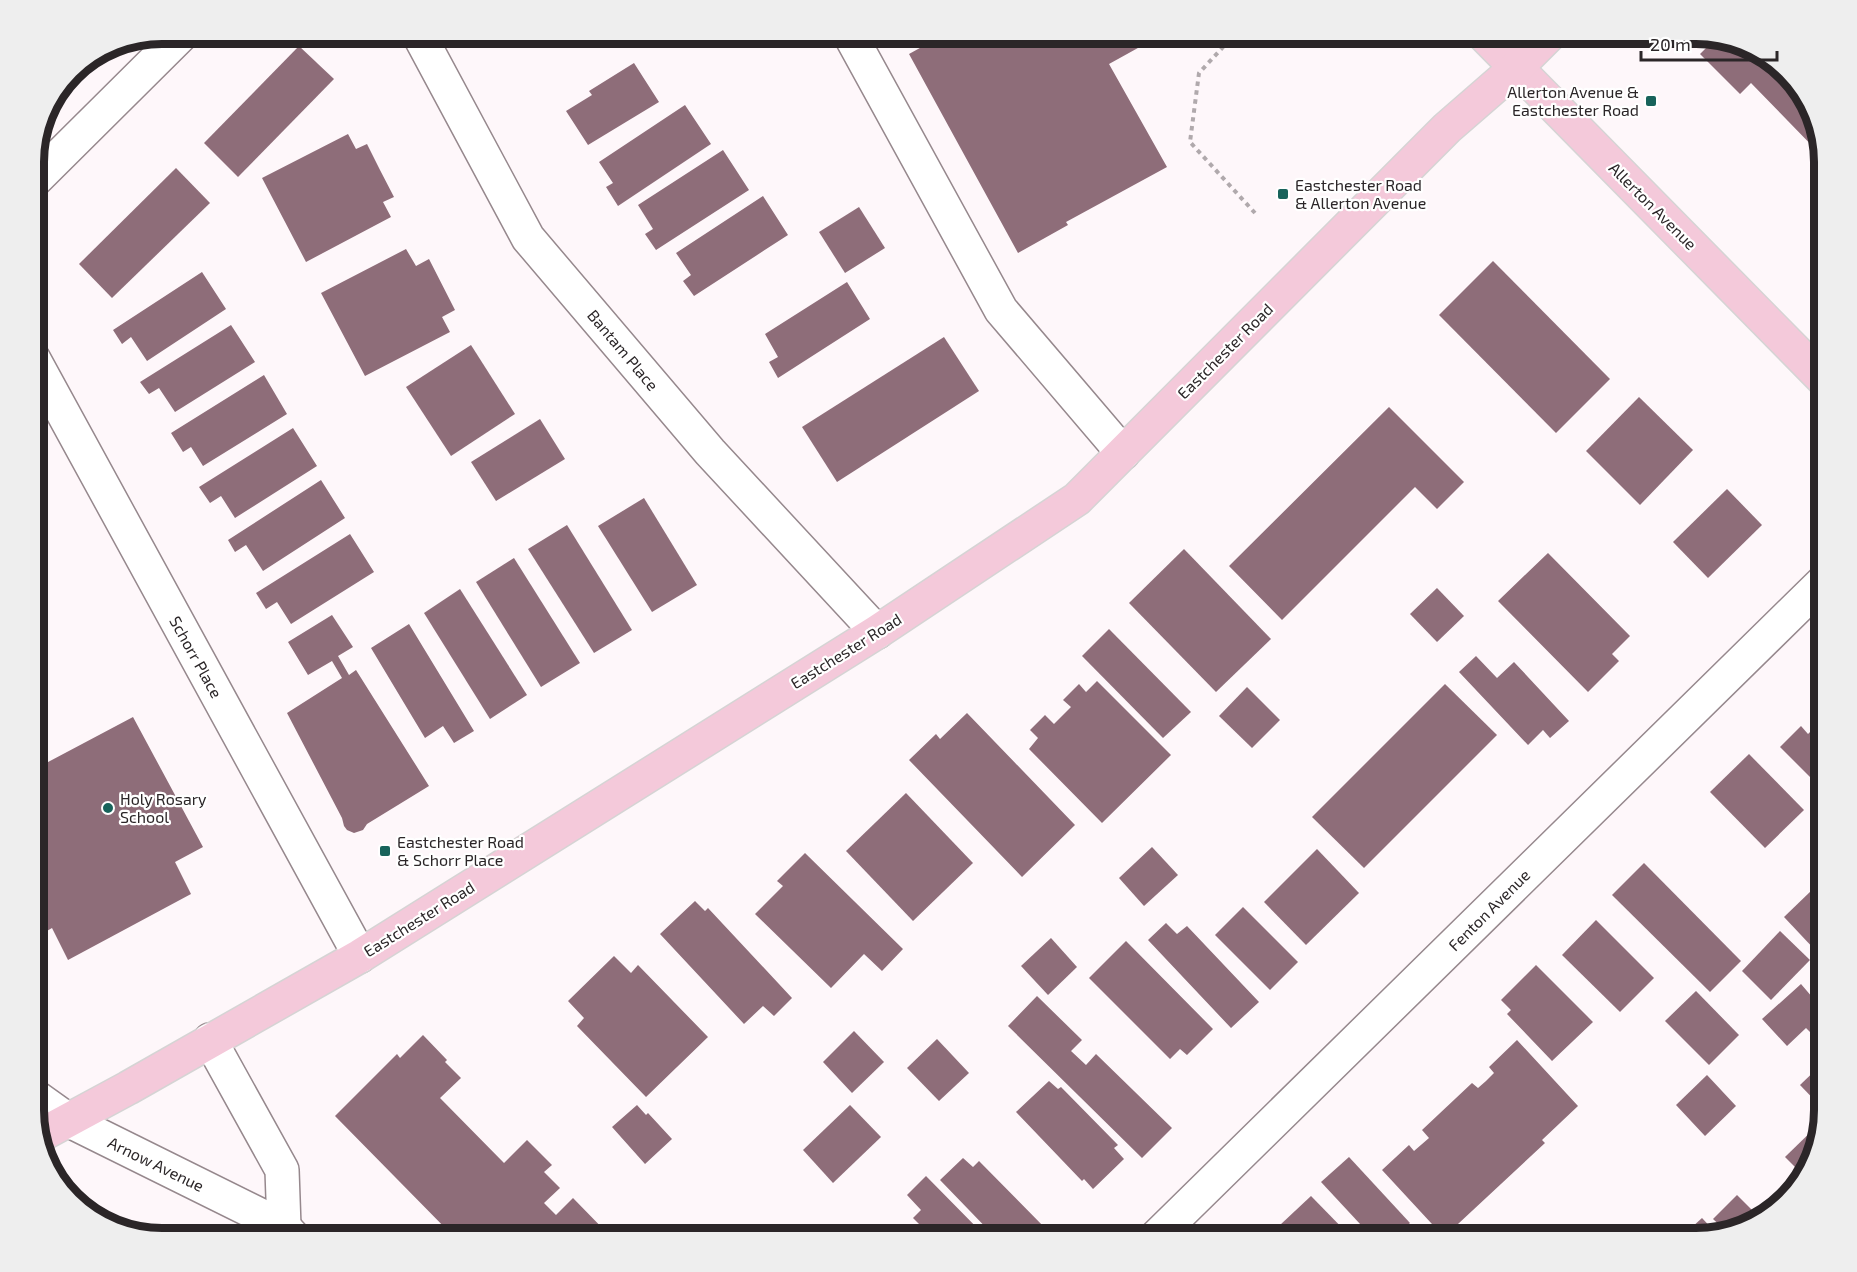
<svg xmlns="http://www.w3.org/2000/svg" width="1857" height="1272" font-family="'Exo 2',sans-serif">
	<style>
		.building { fill: #8e6d79 }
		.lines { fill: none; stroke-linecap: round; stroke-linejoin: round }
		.minor-casing { stroke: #96888d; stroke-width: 36 }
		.major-casing { stroke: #d5d4d4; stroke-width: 36 }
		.path { stroke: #b0a9ac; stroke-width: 4; stroke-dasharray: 4.5 4.5; stroke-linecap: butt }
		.minor { stroke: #fff; stroke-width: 33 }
		.major { stroke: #f4c9da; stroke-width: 33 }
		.poi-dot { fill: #18635b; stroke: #fff; stroke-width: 2 }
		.labels { text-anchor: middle; stroke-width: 4.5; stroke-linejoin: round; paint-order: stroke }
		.poi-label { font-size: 16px; fill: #2b2628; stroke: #fff; text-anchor: start }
		.street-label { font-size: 16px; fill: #2b2628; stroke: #fff }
		.rim { fill: none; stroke: #2b2628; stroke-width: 8 }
	</style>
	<rect width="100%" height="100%" fill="#fef7fa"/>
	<g class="building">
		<path d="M556 33H584L562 44Z"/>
		<path d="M947 33H1165L1109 64 1167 167 1066 222 1068 225 1018 253 909 54Z"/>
		<path d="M1715 39 1767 55 1807 98 1822 156 1751 83 1740 94 1700 54Z"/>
		<path d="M299 46 334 79 238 177 204 143Z"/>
		<path d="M634 63 659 102 588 145 566 111 592 95 589 91Z"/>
		<path d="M685 105 711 144 618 206 606 187 613 183 599 162Z"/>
		<path d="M348 134 356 149 367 144 380 170 394 197 383 202 391 217 306 262 262 178Z"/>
		<path d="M723 150 749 190 656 250 645 234 653 229 638 205Z"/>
		<path d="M176 168 210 203 112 298 79 264Z"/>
		<path d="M763 196 788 235 694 296 683 281 691 275 676 253Z"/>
		<path d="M859 207 885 248 845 273 819 232Z"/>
		<path d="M406 249 416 266 429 259 455 310 442 317 450 332 365 376 321 293Z"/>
		<path d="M1493 261 1610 379 1556 433 1439 315Z"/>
		<path d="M202 272 226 309 147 361 131 337 122 344 113 330Z"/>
		<path d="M847 282 870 319 778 378 769 362 778 357 765 334Z"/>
		<path d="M231 325 255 362 175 412 159 388 149 394 140 382Z"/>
		<path d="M944 337 979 391 837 482 802 427Z"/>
		<path d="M471 345 515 414 451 456 406 387Z"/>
		<path d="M264 375 287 414 203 466 191 447 183 452 171 433Z"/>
		<path d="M1639 397 1693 450 1640 505 1586 451Z"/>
		<path d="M1389 407 1464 482 1437 509 1415 487 1282 620 1229 566Z"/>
		<path d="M540 419 565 459 496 501 471 462Z"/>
		<path d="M293 428 317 466 235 518 221 496 210 503 199 487Z"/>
		<path d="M321 480 345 518 263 571 246 545 235 552 228 540Z"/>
		<path d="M1727 489 1762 525 1708 578 1673 542Z"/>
		<path d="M644 498 697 585 652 612 598 526Z"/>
		<path d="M567 525 632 630 594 653 528 549Z"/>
		<path d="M350 534 374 572 291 624 277 602 266 609 256 593Z"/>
		<path d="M1184 549 1271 639 1216 692 1129 603Z"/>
		<path d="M1548 553 1630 636 1612 654 1619 661 1588 692 1498 601Z"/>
		<path d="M514 558 580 663 541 687 476 582Z"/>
		<path d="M1437 588 1464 616 1437 642 1410 614Z"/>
		<path d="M460 589 527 695 490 719 424 613Z"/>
		<path d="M332 615 353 647 338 656 349 675 356 670 429 786 367 824 363 830 354 833 347 830 344 826 342 818 287 713 342 678 332 661 308 675 288 642Z"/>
		<path d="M409 624 474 731 454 743 443 726 425 738 371 648Z"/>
		<path d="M1109 629 1191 712 1163 738 1082 656Z"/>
		<path d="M1476 656 1497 678 1514 662 1569 721 1550 738 1543 730 1528 745 1459 672Z"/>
		<path d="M1097 681 1171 755 1102 823 1029 749 1038 738 1030 730 1045 715 1054 724 1071 707 1063 700 1079 684 1086 692Z"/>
		<path d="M1445 684 1497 735 1364 868 1312 817Z"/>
		<path d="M1247 687 1280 720 1252 748 1219 716Z"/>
		<path d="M1824 702V791L1780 747 1801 726 1808 734 1823 719 1815 710Z"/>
		<path d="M967 713 1075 825 1022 877 909 760 936 734 940 739Z"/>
		<path d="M133 717 203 847 175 862 191 894 68 960 52 928 33 939V770Z"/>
		<path d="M1749 754 1804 810 1765 848 1710 792Z"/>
		<path d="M906 793 973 863 913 921 846 851Z"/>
		<path d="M1152 847 1178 875 1144 906 1119 878Z"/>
		<path d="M1317 849 1359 893 1306 945 1264 902Z"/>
		<path d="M805 853 903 949 882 971 864 954 831 988 755 914 783 886 777 881Z"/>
		<path d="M1644 863 1741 961 1710 992 1612 895Z"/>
		<path d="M1812 890 1824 903V944L1816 951 1784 917Z"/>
		<path d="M695 901 705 911 708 908 792 998 774 1016 763 1006 744 1024 660 934Z"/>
		<path d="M1243 907 1298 962 1270 990 1215 935Z"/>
		<path d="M1596 920 1654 978 1620 1012 1562 955Z"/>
		<path d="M1166 923 1177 934 1187 926 1259 1002 1231 1028 1148 940Z"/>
		<path d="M1780 931 1810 960 1771 1000 1742 971Z"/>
		<path d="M1051 938 1077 967 1048 995 1021 966Z"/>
		<path d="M1126 941 1213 1029 1187 1055 1180 1049 1170 1059 1089 978Z"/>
		<path d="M614 956 631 973 638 965 708 1037 646 1097 577 1026 584 1018 568 1001Z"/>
		<path d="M1536 965 1593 1022 1552 1061 1507 1014 1511 1010 1501 1000Z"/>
		<path d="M1801 984 1824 1011V1026L1814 1036 1806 1028 1787 1046 1762 1019Z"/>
		<path d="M1696 991 1739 1035 1709 1065 1665 1021Z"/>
		<path d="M1037 996 1082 1040 1071 1051 1086 1065 1096 1054 1172 1128 1142 1158 1008 1026Z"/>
		<path d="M854 1031 884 1062 852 1093 823 1062Z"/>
		<path d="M423 1035 447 1060 445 1062 461 1078 440 1098 504 1163 527 1140 552 1165 544 1172 560 1188 544 1203 556 1215 573 1198 613 1239H456L335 1116 397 1054 400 1058Z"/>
		<path d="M937 1039 969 1073 939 1101 907 1068Z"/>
		<path d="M1517 1040 1578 1106 1542 1140 1545 1143 1444 1237 1382 1170 1409 1145 1414 1151 1429 1138 1422 1130 1472 1083 1478 1088 1486 1081 1494 1073 1489 1067Z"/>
		<path d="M1824 1062V1110L1800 1085Z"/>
		<path d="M1707 1075 1736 1106 1705 1136 1676 1105Z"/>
		<path d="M1049 1081 1058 1089 1061 1087 1118 1145 1114 1148 1124 1159 1093 1189 1084 1179 1082 1181 1016 1112Z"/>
		<path d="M637 1105 646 1115 648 1113 672 1139 645 1164 612 1127Z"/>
		<path d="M850 1105 881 1137 833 1183 803 1150Z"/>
		<path d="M1821 1122 1804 1176 1785 1157Z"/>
		<path d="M1349 1157 1410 1223 1393 1239H1374L1321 1182Z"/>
		<path d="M963 1158 973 1167 979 1161 1048 1231 1039 1239H997L940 1180Z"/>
		<path d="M926 1176 988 1239H934L913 1218 921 1210 907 1195Z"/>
		<path d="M1737 1195 1762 1220 1726 1231 1713 1219Z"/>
		<path d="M1311 1196 1353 1239H1294L1280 1225Z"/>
		<path d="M1702 1218 1716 1233 1695 1239H1679Z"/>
		<path d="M877 1224 891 1239H862Z"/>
		<path d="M1275 1227 1287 1239H1263Z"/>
		<path d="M903 1228 914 1239H892Z"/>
	</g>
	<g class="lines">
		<g class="minor-casing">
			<g id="minor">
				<path d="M418 33 528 238 710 452 877 632"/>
				<path d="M849 33 1001 310 1123 453"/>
				<path d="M33 182 183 33"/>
				<path d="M33 358 360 956"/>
				<path d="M210 1040 282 1170 284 1227 272 1239"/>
				<path d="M33 1095 68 1120 284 1227 295 1239"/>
				<path d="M1154 1239 1824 581"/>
			</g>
		</g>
		<g class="major-casing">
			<g id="major">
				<path d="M1482 33 1824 380"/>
				<path d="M39 1136 128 1088 360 956 877 632 1077 499 1447 128 1516 68 1551 33"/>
			</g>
		</g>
		<path class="path" d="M1236 33 1199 73 1190 142 1255 213"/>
		<use href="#minor" class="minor"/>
		<use href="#major" class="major"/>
	</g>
	<g class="poi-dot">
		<rect x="1645" y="95" width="12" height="12" rx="3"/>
		<rect x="1277" y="188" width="12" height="12" rx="3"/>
		<circle cx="108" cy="808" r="6"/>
		<rect x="379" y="845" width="12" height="12" rx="3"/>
	</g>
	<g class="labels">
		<g class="poi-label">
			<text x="1639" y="98" text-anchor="end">Allerton Avenue &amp;<tspan x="1639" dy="18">Eastchester Road</tspan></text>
			<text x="1295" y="191">Eastchester Road<tspan x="1295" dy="18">&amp; Allerton Avenue</tspan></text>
			<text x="120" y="805">Holy Rosary<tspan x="120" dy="18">School</tspan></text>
			<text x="397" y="848">Eastchester Road<tspan x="397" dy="18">&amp; Schorr Place</tspan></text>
		</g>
		<g class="street-label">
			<text transform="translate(1653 206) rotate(45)" y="6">Allerton Avenue</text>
			<text transform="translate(623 350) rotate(50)" y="6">Bantam Place</text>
			<text transform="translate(1225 351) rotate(-45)" y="6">Eastchester Road</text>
			<text transform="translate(846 651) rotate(-32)" y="6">Eastchester Road</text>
			<text transform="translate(196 657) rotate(61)" y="6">Schorr Place</text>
			<text transform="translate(1489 910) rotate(-45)" y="6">Fenton Avenue</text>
			<text transform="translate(419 919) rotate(-32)" y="6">Eastchester Road</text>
			<text transform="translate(156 1164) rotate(26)" y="6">Arnow Avenue</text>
		</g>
	</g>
	<path d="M0 0H1857V1272H0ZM162 44H1696A118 118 0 0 1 1814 162V1110A118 118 0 0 1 1696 1228H162A118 118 0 0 1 44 1110V162A118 118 0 0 1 162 44Z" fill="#eee" fill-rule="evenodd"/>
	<path class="rim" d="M162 44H1696A118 118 0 0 1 1814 162V1110A118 118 0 0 1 1696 1228H162A118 118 0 0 1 44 1110V162A118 118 0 0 1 162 44Z"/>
	<path d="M1641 51v9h136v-9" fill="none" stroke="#2b2628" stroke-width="3"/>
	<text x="1650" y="51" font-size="18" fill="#2b2628" stroke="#ffffff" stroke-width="4.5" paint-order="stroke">20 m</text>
</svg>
